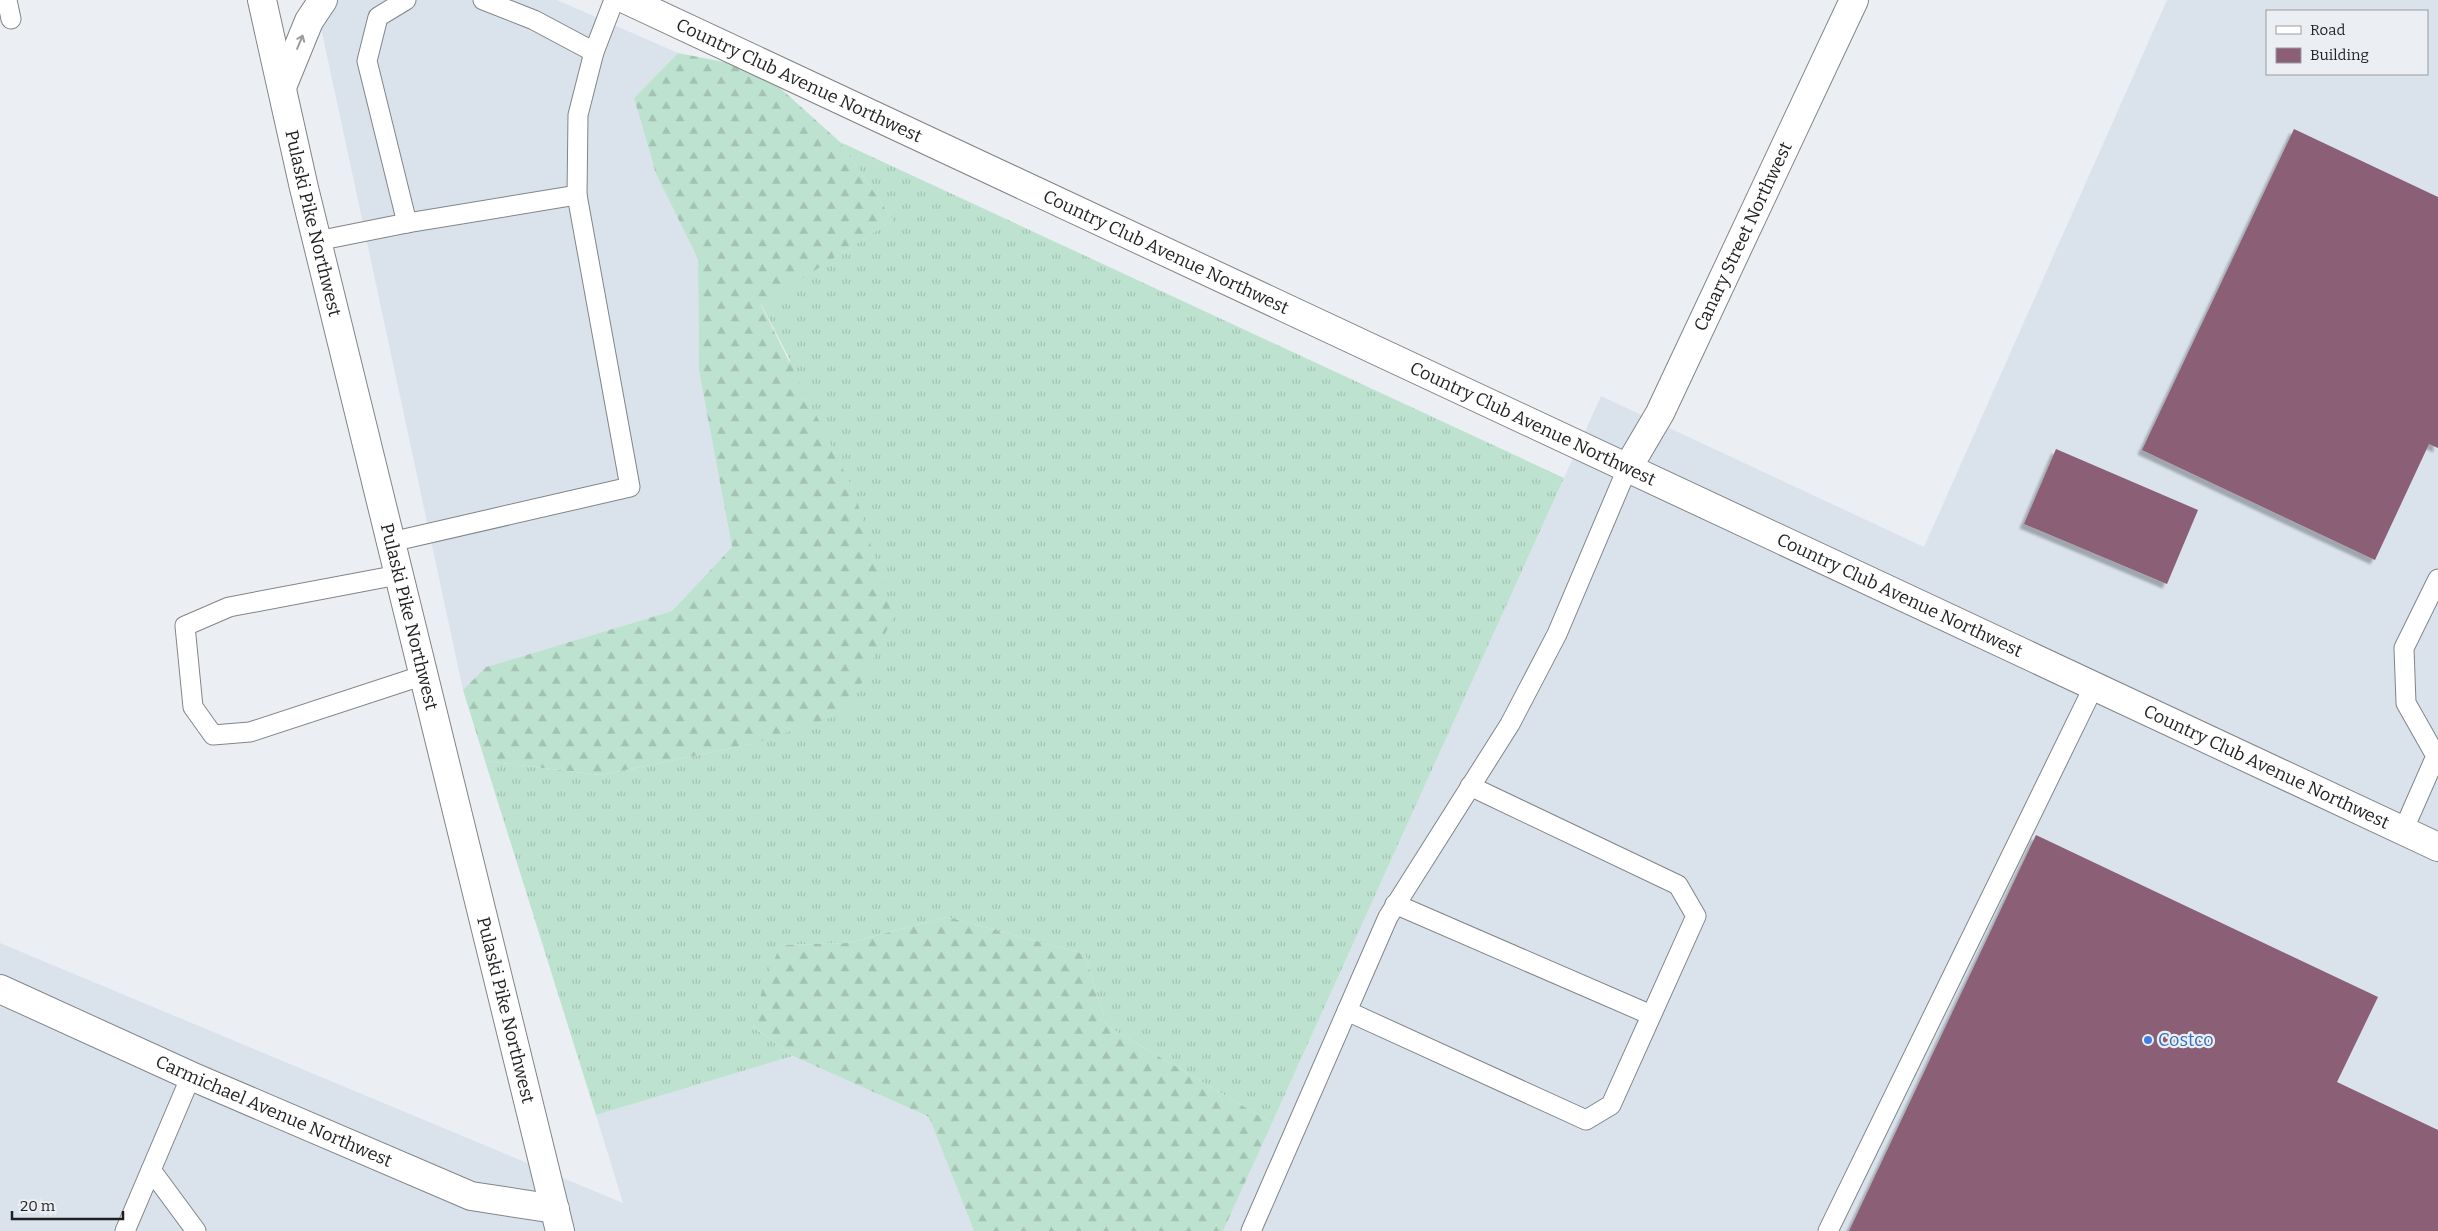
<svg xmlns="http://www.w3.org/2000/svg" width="2438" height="1231" font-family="Bitter,serif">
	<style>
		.built { fill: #dae3ec; fill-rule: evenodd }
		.grass { fill: url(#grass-tufts) }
		.forest { fill: url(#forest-firs) }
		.building { fill: #8b5f75; filter: url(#shadow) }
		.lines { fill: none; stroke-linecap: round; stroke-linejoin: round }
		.service-casing { stroke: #818588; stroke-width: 21 }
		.minor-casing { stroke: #818588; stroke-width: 30 }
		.secondary-casing { stroke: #818588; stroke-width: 30 }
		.service { stroke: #fff; stroke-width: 19 }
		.minor { stroke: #fff; stroke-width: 28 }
		.secondary { stroke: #fff; stroke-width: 28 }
		.oneway { stroke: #9a9b9c }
		.shop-dot { fill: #3f7fe0; stroke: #ebeff3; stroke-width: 2 }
		.labels { text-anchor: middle; stroke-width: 4.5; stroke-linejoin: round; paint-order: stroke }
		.street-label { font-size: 18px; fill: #1f2022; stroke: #ebeff3 }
		.shop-label { font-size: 18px; fill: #366cbe; stroke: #ebeff3; text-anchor: start }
	</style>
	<defs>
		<pattern id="grass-tufts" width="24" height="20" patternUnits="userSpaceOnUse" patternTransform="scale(1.25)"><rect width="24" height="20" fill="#bee2d0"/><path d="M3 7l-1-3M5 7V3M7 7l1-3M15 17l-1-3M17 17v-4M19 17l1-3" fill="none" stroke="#a3c2b2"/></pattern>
		<pattern id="forest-firs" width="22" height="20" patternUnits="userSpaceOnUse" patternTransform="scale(1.25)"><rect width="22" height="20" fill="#bee2d0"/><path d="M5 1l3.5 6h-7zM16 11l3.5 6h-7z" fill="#a3c2b2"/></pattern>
		<filter id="shadow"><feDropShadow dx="-4.5" dy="4.5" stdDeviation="1" flood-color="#0004"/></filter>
	</defs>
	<rect width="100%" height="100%" fill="#ebeff3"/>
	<g class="built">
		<path d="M315 0H557L678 53 634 98 656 174 698 259 699 371 732 547 672 611 486 667 463 690Z"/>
		<path d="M2167 0H2438V1231H1223L1601 396 1924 547ZM2267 11H2427V74H2267Z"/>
		<path d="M0 943 623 1203 596 1115 793 1056 929 1117 974 1231H0Z"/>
	</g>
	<path class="grass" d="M840 142 1564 478 1272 1123 1107 1026 1085 954 947 917 848 943 781 945 753 1027 793 1056 596 1115 485 761 601 775 752 744 790 360 761 304 893 220Z"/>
	<g class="forest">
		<path d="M678 53 759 69 840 142 893 220 761 305 854 491 893 617 848 712 752 744 601 775 485 761 463 690 486 667 672 611 732 547 699 371 698 259 656 174 634 98Z"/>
		<path d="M947 917 1085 954 1107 1026 1272 1123 1223 1231H974L929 1117 793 1056 753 1027 764 982 781 945 848 943Z"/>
	</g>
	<g class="building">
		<path d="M2294 129 2438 197V448L2429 444 2375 560 2142 450Z"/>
		<path d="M2056 449 2198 510 2167 584 2024 524Z"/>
		<path d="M2036 835 2378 997 2337 1082 2438 1130V1231H1849Z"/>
	</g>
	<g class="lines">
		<g class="service-casing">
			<g id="service">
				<path d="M7 0 11 19"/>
				<path d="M406 0 378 17 367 61 407 223"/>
				<path d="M483 0 534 20 594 52"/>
				<path d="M317 241 407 223 577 195"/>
				<path d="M391 542 630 487 577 195 578 115 594 52 614 0"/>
				<path d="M398 575 229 607 185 626 193 707 213 735 250 732 424 675"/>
				<path d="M2403 831 2436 756 2406 703 2404 648 2438 579"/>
				<path d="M1395 904 1651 1015"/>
				<path d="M1347 1011 1586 1120 1611 1105 1696 916 1678 885 1470 786"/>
				<path d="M151 1170 191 1076"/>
				<path d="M125 1231 151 1170 196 1231"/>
				<path d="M1251 1231 1388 917 1510 724 1557 634 1627 469"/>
				<path d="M1828 1231 2093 688"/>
			</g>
		</g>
		<g class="minor-casing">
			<g id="minor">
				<path id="s1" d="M627 0 2438 847"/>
				<path d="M282 87 309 21 323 0"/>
				<path id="s2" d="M1627 469 1660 413 1854 0"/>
				<path id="s3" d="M0 989 191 1076 471 1196 555 1209"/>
			</g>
		</g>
		<g class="secondary-casing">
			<g id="secondary">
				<path id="s4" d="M262 0 304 188 560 1231"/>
			</g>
		</g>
		<use href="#service" class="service"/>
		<use href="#minor" class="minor"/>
		<use href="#secondary" class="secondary"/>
	</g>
	<defs><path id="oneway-shaft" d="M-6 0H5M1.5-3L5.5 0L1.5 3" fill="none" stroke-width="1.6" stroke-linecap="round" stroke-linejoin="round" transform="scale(1.25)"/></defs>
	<use class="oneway" href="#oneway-shaft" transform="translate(300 42) rotate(-67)"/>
	<circle class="shop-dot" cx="2148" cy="1040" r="5"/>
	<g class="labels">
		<g class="street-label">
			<text dy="6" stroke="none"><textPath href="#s1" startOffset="190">Country Club Avenue Northwest</textPath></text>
			<text dy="6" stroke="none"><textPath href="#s4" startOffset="229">Pulaski Pike Northwest</textPath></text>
			<text dy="6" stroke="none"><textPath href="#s2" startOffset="260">Canary Street Northwest</textPath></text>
			<text dy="6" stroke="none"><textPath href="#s1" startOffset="595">Country Club Avenue Northwest</textPath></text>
			<text dy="6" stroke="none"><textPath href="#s1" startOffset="1000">Country Club Avenue Northwest</textPath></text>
			<text dy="6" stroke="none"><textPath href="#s1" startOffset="1405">Country Club Avenue Northwest</textPath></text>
			<text dy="6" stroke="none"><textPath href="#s4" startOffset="634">Pulaski Pike Northwest</textPath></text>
			<text dy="6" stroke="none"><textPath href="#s1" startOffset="1810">Country Club Avenue Northwest</textPath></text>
			<text dy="6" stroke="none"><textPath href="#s4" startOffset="1039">Pulaski Pike Northwest</textPath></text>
			<text dy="6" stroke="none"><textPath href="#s3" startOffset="300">Carmichael Avenue Northwest</textPath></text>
		</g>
		<g class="shop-label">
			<text x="2158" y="1046">Costco</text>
		</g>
	</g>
	<rect x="2266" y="10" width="162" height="65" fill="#ebeff3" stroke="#999c9f"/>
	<rect x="2276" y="26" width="25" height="8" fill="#ffffff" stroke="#999c9f"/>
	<text x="2310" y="35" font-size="15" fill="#1f2022">Road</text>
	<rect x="2276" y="48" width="25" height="15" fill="#8b5f75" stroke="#999c9f"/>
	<text x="2310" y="60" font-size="15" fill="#1f2022">Building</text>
	<path d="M12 1211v8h111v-8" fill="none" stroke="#1f2022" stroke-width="2.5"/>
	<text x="20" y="1211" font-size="15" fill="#1f2022" stroke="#ebeff3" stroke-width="4" paint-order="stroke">20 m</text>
</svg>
